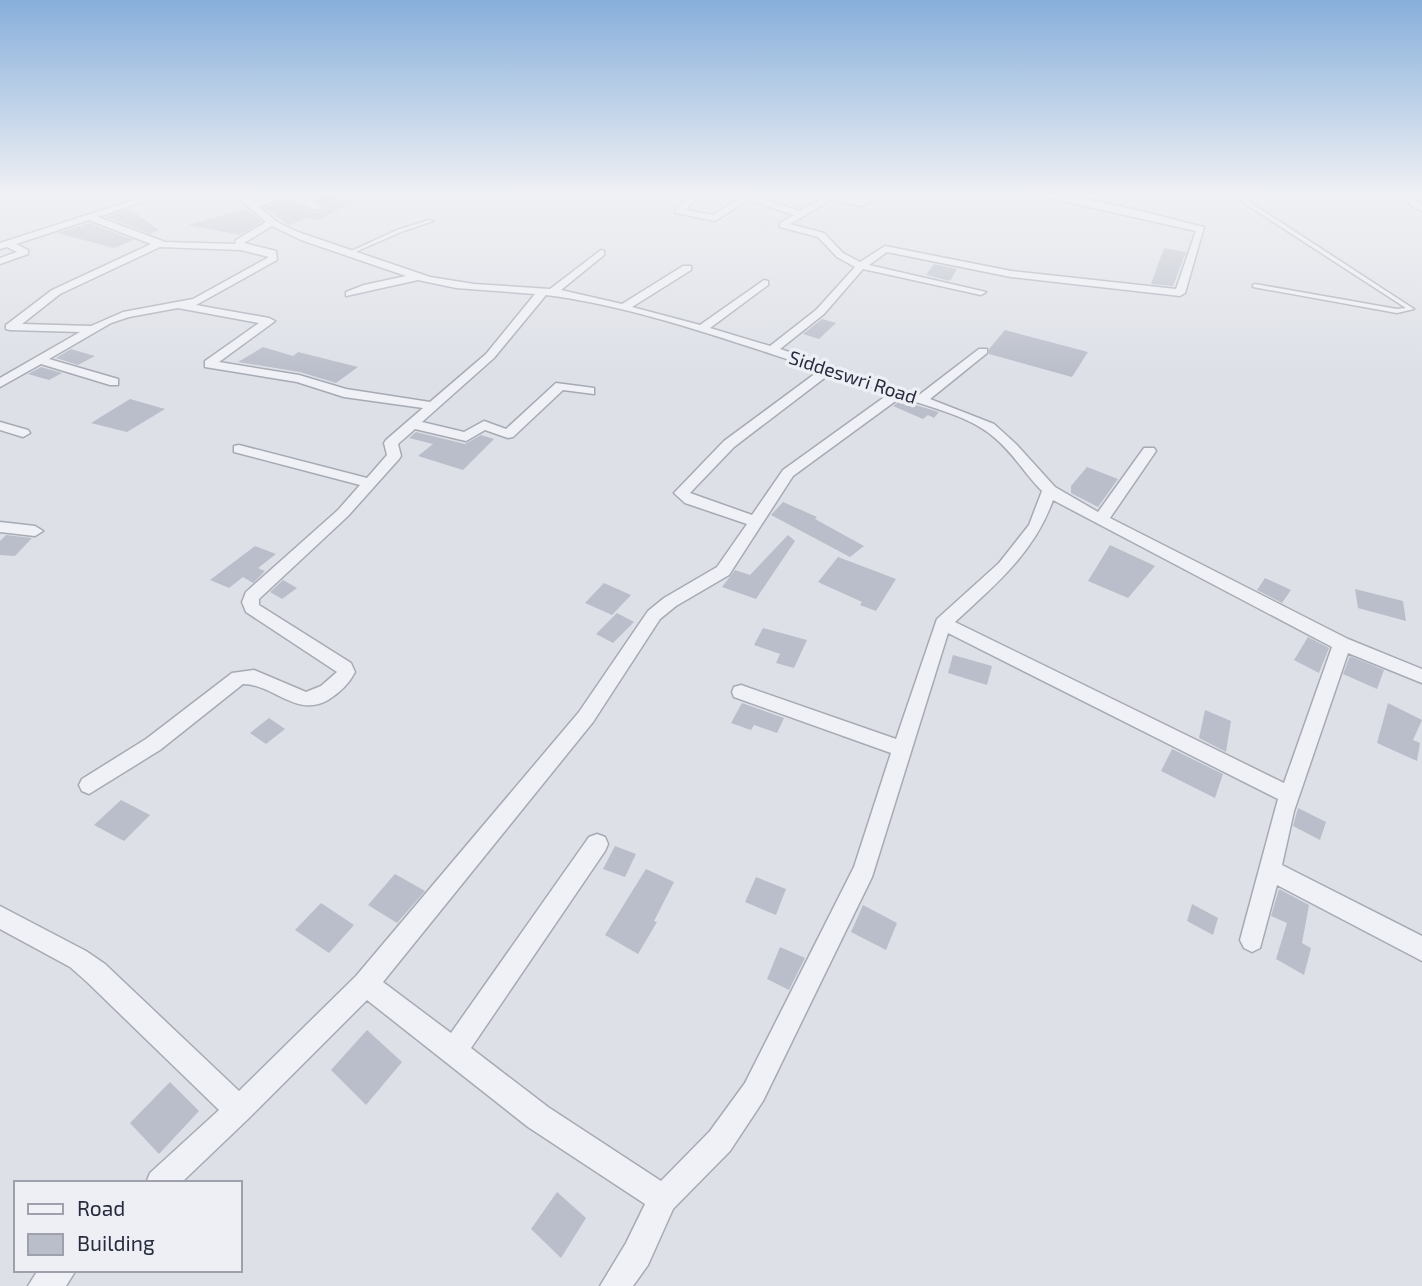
<svg xmlns="http://www.w3.org/2000/svg" width="1422" height="1286" font-family="'Exo 2',sans-serif">
	<style>
		.building { fill: #babeca }
		.lines { fill: none; stroke-linecap: round; stroke-linejoin: round }
		.lane-casing { stroke: #a6aab4; stroke-width: 3 }
		.street-casing { stroke: #a6aab4; stroke-width: 3 }
		.lane { fill: #f0f1f6; fill-rule: evenodd }
		.street { fill: #f0f1f6; fill-rule: evenodd }
		.labels { text-anchor: middle; stroke-width: 7; stroke-linejoin: round; paint-order: stroke }
		.far-street-label { font-size: 19px; fill: #272b3e; stroke: #edeff5 }
	</style>
	<rect width="100%" height="100%" fill="#dde0e7"/>
	<g class="building">
		<path d="M320 195 356 200 317 221 309 218 289 225 264 208 286 199 318 213 327 207 314 199Z"/>
		<path d="M130 209 159 230 150 234 106 217Z"/>
		<path d="M247 209 262 222 240 235 188 225Z"/>
		<path d="M89 223 134 240 114 248 57 233Z"/>
		<path d="M1164 248 1186 252 1173 286 1151 284Z"/>
		<path d="M934 264 957 269 950 281 926 275Z"/>
		<path d="M822 319 836 323 819 339 803 334Z"/>
		<path d="M1005 330 1088 352 1072 377 989 354V349Z"/>
		<path d="M263 347 293 356 298 352 358 367 336 383 300 372 238 362Z"/>
		<path d="M71 349 95 356 78 365 56 358Z"/>
		<path d="M41 367 62 373 49 380 28 374Z"/>
		<path d="M130 399 165 409 127 432 91 423Z"/>
		<path d="M901 400 912 404 939 412 934 418 928 415 923 419 893 406Z"/>
		<path d="M416 432 465 444 481 435 494 439 463 470 418 456 433 444 409 438Z"/>
		<path d="M1087 467 1118 479 1098 507 1071 493V486Z"/>
		<path d="M783 502 817 517 815 519 864 546 850 557 771 515Z"/>
		<path d="M6 535 32 538 15 556 0 555V541Z"/>
		<path d="M788 535 795 541 756 599 722 587 735 570 750 575Z"/>
		<path d="M1110 545 1155 566 1128 598 1088 581Z"/>
		<path d="M255 546 276 554 258 568 265 571 253 583 243 577 229 588 210 580Z"/>
		<path d="M838 557 896 579 876 611 860 605 862 602 818 582Z"/>
		<path d="M1265 578 1291 590 1282 603 1257 590Z"/>
		<path d="M283 580 297 588 282 599 270 592Z"/>
		<path d="M604 583 631 595 612 615 585 603Z"/>
		<path d="M1355 589 1403 601 1406 621 1358 608Z"/>
		<path d="M617 613 634 622 613 643 596 634Z"/>
		<path d="M763 628 807 640 794 668 776 663 780 654 754 645Z"/>
		<path d="M1308 637 1329 648 1319 673 1294 660Z"/>
		<path d="M953 655 992 666 987 685 948 673Z"/>
		<path d="M1350 656 1384 670 1377 689 1343 674Z"/>
		<path d="M742 703 784 718 777 733 754 725 751 730 731 723Z"/>
		<path d="M1388 703 1422 720 1413 740 1420 743 1417 761 1377 743Z"/>
		<path d="M1205 710 1231 721 1226 752 1199 738Z"/>
		<path d="M269 718 285 729 266 744 250 733Z"/>
		<path d="M1172 749 1223 774 1215 798 1161 771Z"/>
		<path d="M121 800 150 815 124 841 94 825Z"/>
		<path d="M1298 808 1326 822 1320 840 1293 826Z"/>
		<path d="M615 846 636 854 625 877 603 869Z"/>
		<path d="M646 869 674 882 654 921 657 922 638 954 605 935Z"/>
		<path d="M395 874 425 891 397 923 368 905Z"/>
		<path d="M756 877 786 889 776 915 745 902Z"/>
		<path d="M1279 889 1309 905 1302 943 1311 948 1304 975 1276 959 1287 923 1271 916Z"/>
		<path d="M321 903 354 925 329 953 295 930Z"/>
		<path d="M1192 904 1218 918 1213 935 1187 921Z"/>
		<path d="M863 905 897 923 886 950 851 932Z"/>
		<path d="M780 947 805 958 789 990 767 979Z"/>
		<path d="M367 1030 402 1062 366 1105 331 1070Z"/>
		<path d="M170 1082 199 1111 159 1154 130 1123Z"/>
		<path d="M557 1192 586 1218 561 1258 531 1229Z"/>
	</g>
	<g class="lines">
		<g class="lane-casing">
			<g id="lane">
				<path d="M1238 194H1242L1248 201 1414 309 1397 313 1253 287V285L1255 284 1397 309 1406 308 1244 203Z"/>
				<path d="M429 220 433 221 401 232 353 253 349 252 397 230Z"/>
			</g>
		</g>
		<g class="street-casing">
			<g id="street">
				<path d="M152 194H165L98 217 165 242 235 244 236 240 266 222 234 194H244L254 203C281 192 300 190 324 208L317 210 285 196 259 207 277 222 298 232 430 277 474 284 550 289 601 250 604 251V255L561 290 622 304 683 266H691V270L632 307 700 325 764 280 768 281V285L710 328 770 346 816 310 855 267 837 257 818 237 780 227V223L794 215 748 200 715 221 676 213V209L692 194H701L686 210 713 215 747 194 800 211 830 194 861 200 871 194H882L862 206 831 200 790 224 824 233 843 253 860 262 885 246 1011 271 1176 289 1196 231 1031 194C1088 194 1148 214 1204 227L1185 293 1180 296 1011 277 887 252 869 265 986 292 981 295 863 269 824 314 780 349 919 395 979 349H987V353L930 399 994 424 1016 444 1055 487 1098 512 1144 448H1154L1156 451 1110 518 1348 639 1422 669V683L1348 653 1294 811 1282 865 1422 936V961L1277 885 1260 948 1252 952 1244 948 1240 940 1278 799 948 633 872 877 763 1101 730 1151 673 1209 648 1265 633 1286H600L626 1243 645 1204 528 1127 367 1000 248 1119 181 1183H146L150 1173 219 1110 87 982 70 967 0 929V906L86 951 105 964 239 1091 356 976 579 712 648 611 664 598 717 567 747 524 685 503 674 493 724 441 820 370C734 342 635 306 546 295L494 358 422 422 464 432 484 421 506 429 556 383 594 388V394L563 390 513 437 508 438 485 430 466 441 415 429 398 444 401 456 399 459 348 516 259 599V605L351 663 355 672C349 684 339 693 328 700 297 718 273 684 243 684L160 750 89 794 82 791 79 785 82 779 146 739 232 673 254 670 306 692 321 686 337 672 246 612 242 602 246 592 338 510 360 485 234 452V446L239 445 367 478 387 455 384 443 386 440 423 408 344 397 297 382 205 367V361L259 323 178 308 129 317 111 323 49 359 118 379V385H110L41 364 0 387V378L80 332 10 330 6 329V325L52 290 151 244 89 220 16 244 28 250V254L0 264V258L17 252 7 247 0 249V243ZM272 226 301 240 406 276 364 285 346 292V296L418 280 456 288 535 294 486 354 430 402 346 389 299 375 219 362 275 321 269 318 196 305 277 260 276 251 244 243ZM160 247 241 250 269 257 193 299 123 312 91 326 22 324 60 294ZM831 373 890 393 783 470 752 515 690 493 734 447ZM901 397C932 408 970 416 995 438 1013 453 1025 474 1042 491L1029 525 999 563 937 619 896 739 741 685 734 687 732 692 734 697 891 753 854 867 745 1083 710 1131 661 1181 548 1107 471 1048 605 851 608 844 605 837 597 834 589 837 451 1033 383 982 593 722 660 619 676 606 729 575 793 476ZM1053 500 1332 647 1284 783 955 622C996 584 1034 553 1053 500Z"/>
				<path d="M1405 194H1413L1417 201 1422 204V211L1410 205Z"/>
				<path d="M0 422 28 430 30 433 23 437 0 430Z"/>
				<path d="M0 522 35 526 43 531 35 536 0 532Z"/>
				<path d="M38 1270H76L66 1286H28Z"/>
			</g>
		</g>
		<use href="#lane" class="lane"/>
		<use href="#street" class="street"/>
	</g>
	<linearGradient id="sky" x2="0" y2="1"><stop stop-color="#87afdb"/><stop offset="0.52" stop-color="#f0f1f4"/><stop offset="1" stop-color="#f0f1f4" stop-opacity="0"/></linearGradient>
	<rect width="1422" height="374" fill="url(#sky)"/>
	<g class="labels">
		<g class="far-street-label">
			<text transform="translate(853 377) rotate(18)" y="7">Siddeswri Road</text>
		</g>
	</g>
	<rect x="14" y="1181" width="228" height="91" fill="#edeff5" stroke="#9ea1ac" stroke-width="2"/>
	<rect x="28" y="1204" width="35" height="10" fill="#f0f1f6" stroke="#9ea1ac" stroke-width="2"/>
	<text x="77" y="1216" font-size="21" fill="#272b3e">Road</text>
	<rect x="28" y="1234" width="35" height="21" fill="#babeca" stroke="#9ea1ac" stroke-width="2"/>
	<text x="77" y="1251" font-size="21" fill="#272b3e">Building</text>
</svg>
